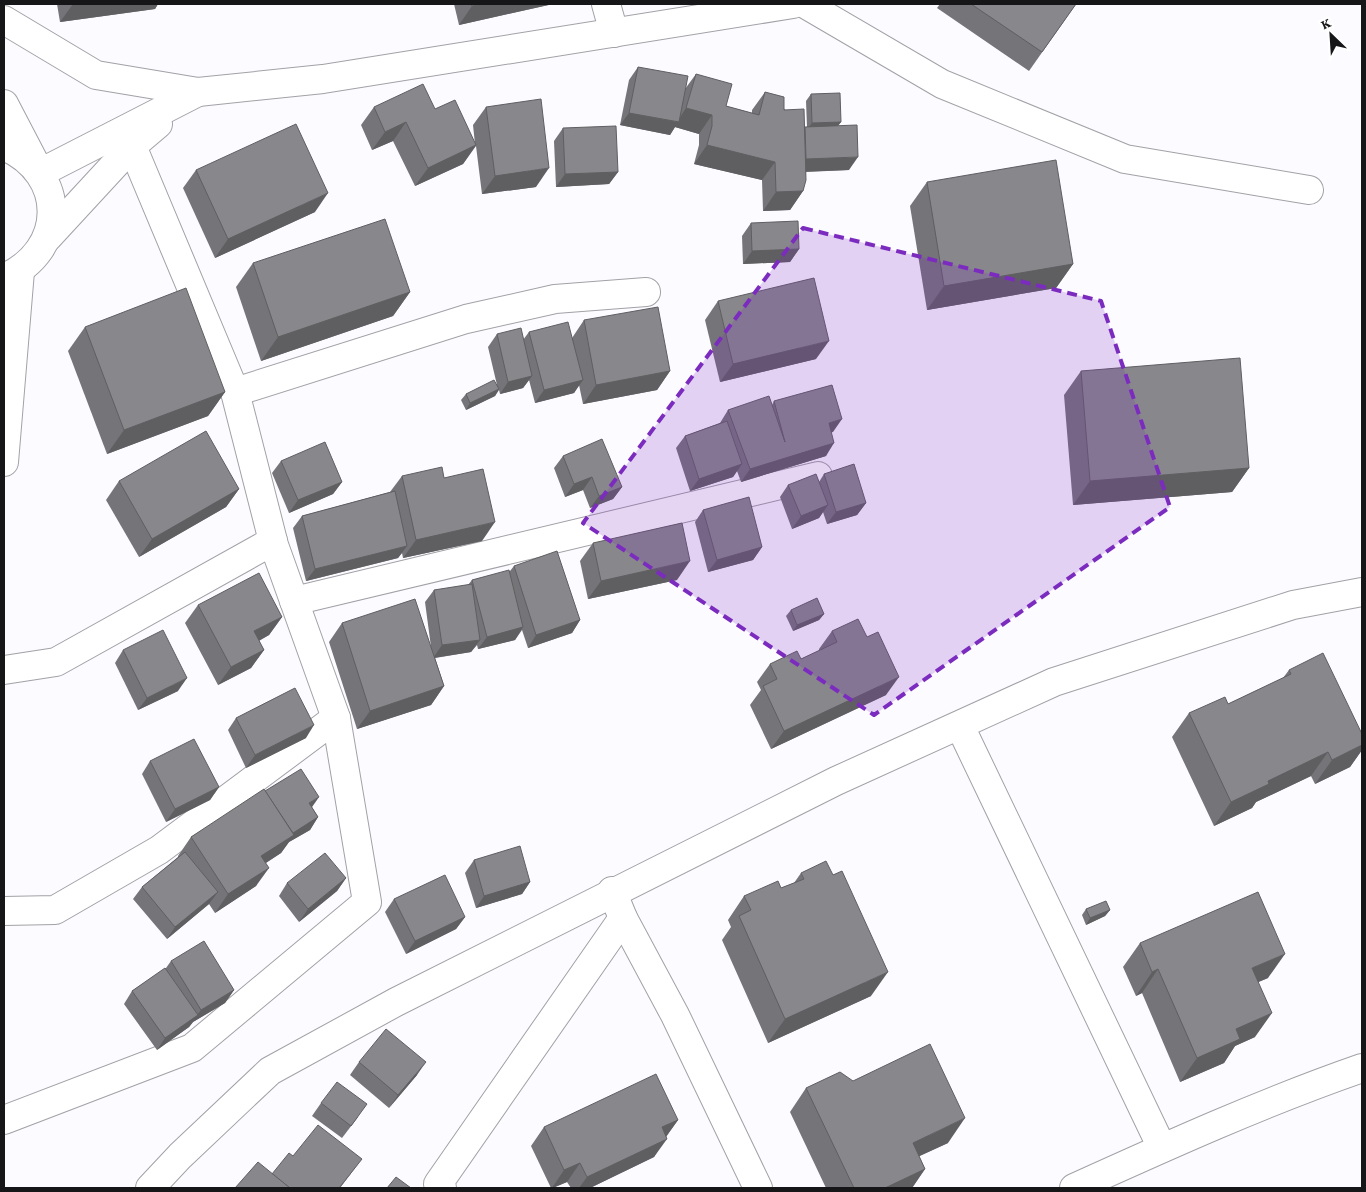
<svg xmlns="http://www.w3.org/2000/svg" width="1366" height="1192" font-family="'Crimson Pro',serif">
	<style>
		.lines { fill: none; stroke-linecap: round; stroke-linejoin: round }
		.street-casing { stroke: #a2a1a6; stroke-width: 30 }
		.secondary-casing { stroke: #a2a1a6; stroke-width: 30 }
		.street { stroke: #fff; stroke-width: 28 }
		.secondary { stroke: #fff; stroke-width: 28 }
		.wall { fill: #757478 }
		.shaded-wall { fill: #5f5e61 }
		.building { fill: #88878b; stroke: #5f5e61 }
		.marked { fill: #7b2cbf; fill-opacity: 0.2; stroke: #7b2cbf; stroke-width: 4; stroke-dasharray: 10 6; stroke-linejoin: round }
	</style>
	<rect width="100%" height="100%" fill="#fcfbff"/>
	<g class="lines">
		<g class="street-casing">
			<g id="street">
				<path d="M606 4 614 33"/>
				<path d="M805 4 942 84 1125 159 1309 190"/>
				<path d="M235 392 466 319 555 299 646 292"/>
				<path d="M294 601 818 476"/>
				<path d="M4 670 56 662 273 541"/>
				<path d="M960 726 1162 1148"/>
				<path d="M612 891 623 918 675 1015 758 1188"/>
				<path d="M4 911 55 910 159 850 336 718"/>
				<path d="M4 1120 192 1048 367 902 336 718 274 545 235 392 132 146"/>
				<path d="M150 1188 180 1156 270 1071 396 1002 836 781 1054 682 1293 605 1362 592"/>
				<path d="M442 1188 438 1184 623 918"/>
				<path d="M1074 1188C1169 1145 1264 1102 1362 1068"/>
			</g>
		</g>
		<g class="secondary-casing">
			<g id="secondary">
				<path d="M4 20 96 75 198 92 323 79 793 4"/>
				<path d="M4 104 40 173 198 92"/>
				<path d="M4 146C68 174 67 250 4 278"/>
				<path d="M48 237 132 146 158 124"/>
				<path d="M4 462 20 271"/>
			</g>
		</g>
		<use href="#street" class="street"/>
		<use href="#secondary" class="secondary"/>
	</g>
	<g class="wall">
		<path d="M57 4H158L155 9 60 22Z"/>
		<path d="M454 4H553L459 25Z"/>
		<path d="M940 4H1076L1029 71 937 8Z"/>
		<path d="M638 67 685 89 696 74 726 106 752 113V110L765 92 805 127H807L806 101 811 94 841 122 838 126 849 170 806 172 803 191 790 210 763 211 762 180 694 164 699 145V134L675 127 670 135 620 125 629 80Z"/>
		<path d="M374 107 435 109 475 144 473 125 486 107 536 187 482 194 476 146 463 164 415 186 393 141 372 150 361 125Z"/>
		<path d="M563 128 618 172 609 184 556 187 554 141Z"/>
		<path d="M196 170 315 212 215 258 183 188Z"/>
		<path d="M927 182 1073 264 1056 288 927 310 910 206Z"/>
		<path d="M751 223 799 249 790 262 743 264 742 236Z"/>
		<path d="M253 263 410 292 393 316 261 361 236 287Z"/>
		<path d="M718 301 816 359 720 382 705 320Z"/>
		<path d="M584 320 670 371 657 390 583 404 579 385 574 393 535 403 529 380 523 388 500 394 499 390 495 396 466 410 461 400 466 394 497 385 488 347 497 334 523 340 529 332 572 338Z"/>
		<path d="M85 327 225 392 208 416 107 454 68 351Z"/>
		<path d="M1081 371 1249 468 1232 492 1073 505 1064 395Z"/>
		<path d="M774 401 833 432H831L826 456 741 482 737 471 733 477 690 491 676 448 685 436 720 423 728 410 772 405Z"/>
		<path d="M563 456 622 487 613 499 590 508 583 490 565 497 554 468Z"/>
		<path d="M281 461 342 482 333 494 289 513 272 473Z"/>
		<path d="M824 474 866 503 857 515 827 524 823 512 819 518 792 529 780 497 788 485 819 482Z"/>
		<path d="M402 476 444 478 482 541 403 558 402 553 398 558 306 581 293 528 302 516 390 492Z"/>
		<path d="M119 481 239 489 226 507 139 557 106 500Z"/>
		<path d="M703 510 762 547 753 560 708 572 695 522Z"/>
		<path d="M593 543 677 580 588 599 580 561Z"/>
		<path d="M514 566 580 620 572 633 528 648 522 630 515 640 478 649 477 645 471 652 435 658 444 686 431 705 357 729 329 642 342 623 431 647 425 602 434 590 468 585 472 580 510 571Z"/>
		<path d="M198 605 282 617 269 635 259 641 264 650 251 668 218 685 185 623Z"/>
		<path d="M791 610 824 614 819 620 793 631 786 616Z"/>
		<path d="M832 631 886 695 771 749 750 705 761 690 757 682 770 664 801 659 819 651V649Z"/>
		<path d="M123 650 178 691 138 710 115 663Z"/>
		<path d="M1289 670 1362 734V750L1350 767 1315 784 1311 776 1256 802 1252 808 1214 826 1172 737 1189 713 1228 704 1283 678Z"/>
		<path d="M236 718 306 738 246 768 228 730Z"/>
		<path d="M150 761 219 787 210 800 166 822 142 774Z"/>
		<path d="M265 791 312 807 318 817 310 830 289 842 281 853 266 863 256 886 215 913 209 904 167 939 133 899 142 887 178 857V856L191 837Z"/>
		<path d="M474 860 530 882 522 894 476 908 465 873Z"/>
		<path d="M801 873 871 996 768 1043 722 940 731 927 728 920 744 896 781 888 794 883Z"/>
		<path d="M346 878 337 891 299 922 279 896 287 883Z"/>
		<path d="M394 899 465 917 456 929 406 954 385 912Z"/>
		<path d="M1086 909 1110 910 1105 916 1086 925 1082 915Z"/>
		<path d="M1140 943 1268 978 1258 982 1255 1037 1235 1046 1224 1063 1180 1082 1142 993 1136 996 1123 967Z"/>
		<path d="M171 961 234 990 225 1003 193 1022 189 1027 157 1050 124 1004 132 991 166 968Z"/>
		<path d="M359 1062 417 1075 389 1108 350 1075Z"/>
		<path d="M806 1088 948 1143 919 1156 925 1169 912 1188H826L790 1112Z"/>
		<path d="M321 1103 358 1117 342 1138 312 1116Z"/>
		<path d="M678 1120 666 1137 654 1157 590 1188H571L567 1182 553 1188H551L531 1146 544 1127Z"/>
	</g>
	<g class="shaded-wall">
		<path d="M73 4H158L155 9 60 22Z"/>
		<path d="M484 4H553L459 25 472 6Z"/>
		<path d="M686 108 712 115 699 134 675 127 670 135 620 125 629 113 677 122Z"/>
		<path d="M406 122 393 141 372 150 385 132Z"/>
		<path d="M841 122 836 128 807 129 812 123Z"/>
		<path d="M476 145 463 164 415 186 428 168Z"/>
		<path d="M707 145 775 162 762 180 694 164Z"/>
		<path d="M858 157 849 170 795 172 804 159Z"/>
		<path d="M549 168 536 187 482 194 495 176Z"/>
		<path d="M618 172 609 184 556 187 565 174Z"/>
		<path d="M803 191 790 210 763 211 776 192Z"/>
		<path d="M328 193 315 212 215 258 228 239Z"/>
		<path d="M799 249 790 262 743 264 752 251Z"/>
		<path d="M1073 264 1056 288 927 310 944 286Z"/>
		<path d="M410 292 393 316 261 361 278 337Z"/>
		<path d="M829 341 816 359 720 382 733 364Z"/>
		<path d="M670 371 657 390 583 404 596 385Z"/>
		<path d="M532 376 523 388 500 394 508 382Z"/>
		<path d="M583 380 574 393 535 403 544 390Z"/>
		<path d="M499 389 495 396 466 410 470 403Z"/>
		<path d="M225 392 208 416 107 454 124 430Z"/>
		<path d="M842 419 833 432 820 436 829 423Z"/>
		<path d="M834 443 826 456 741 482 750 469Z"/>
		<path d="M742 464 733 477 690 491 699 479Z"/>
		<path d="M1249 468 1232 492 1073 505 1090 481Z"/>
		<path d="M592 477 583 490 565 497 574 484Z"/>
		<path d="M342 482 333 494 289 513 298 500Z"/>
		<path d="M622 487 613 499 590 508 599 496Z"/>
		<path d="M239 489 226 507 139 557 152 539Z"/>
		<path d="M866 503 857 515 827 524 836 512Z"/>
		<path d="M828 505 819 518 792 529 801 516Z"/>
		<path d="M495 522 482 541 403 558 416 540Z"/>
		<path d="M407 546 398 558 306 581 315 569Z"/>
		<path d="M762 547 753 560 708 572 717 560Z"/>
		<path d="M690 561 677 580 588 599 601 581Z"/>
		<path d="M824 614 819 620 793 631 797 625Z"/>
		<path d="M282 617 269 635 241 650 254 631Z"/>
		<path d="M580 620 572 633 528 648 536 635Z"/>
		<path d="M523 627 515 640 478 649 487 637Z"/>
		<path d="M480 640 471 652 433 658 442 645Z"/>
		<path d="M264 650 251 668 218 685 231 667Z"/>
		<path d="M899 677 886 695 771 749 784 731Z"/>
		<path d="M187 678 178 691 138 710 147 698Z"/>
		<path d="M444 686 431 705 357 729 370 711Z"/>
		<path d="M314 725 306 738 246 768 255 755Z"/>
		<path d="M1362 745V750L1350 767 1315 784 1332 760Z"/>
		<path d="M1328 752 1311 776 1256 802 1252 808 1214 826 1231 802 1268 781Z"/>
		<path d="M219 787 210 800 166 822 175 809Z"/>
		<path d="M319 797 310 810 309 803Z"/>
		<path d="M318 817 310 830 289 842 281 853 248 874 261 856 287 837Z"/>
		<path d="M269 868 256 886 215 913 228 894Z"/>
		<path d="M346 878 337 891 299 922 308 909Z"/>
		<path d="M530 882 522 894 476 908 484 896Z"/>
		<path d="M218 892 209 904 167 939 175 927Z"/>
		<path d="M1110 910 1105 916 1086 925 1090 918Z"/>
		<path d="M465 917 456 929 406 954 415 941Z"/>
		<path d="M1285 954 1268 978 1235 992 1252 968Z"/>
		<path d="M1158 969 1142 993 1136 996 1152 972Z"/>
		<path d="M888 972 871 996 768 1043 785 1019Z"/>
		<path d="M234 990 225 1003 193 1022 189 1027 157 1050 165 1038 197 1015 201 1010Z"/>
		<path d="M1272 1013 1255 1037 1235 1046 1224 1063 1180 1082 1197 1058 1236 1029Z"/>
		<path d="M426 1062 417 1075 389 1108 398 1095Z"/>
		<path d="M965 1118 948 1143 896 1167 913 1143Z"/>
		<path d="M678 1120 665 1138 662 1127Z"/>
		<path d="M667 1139 654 1157 590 1188H579L587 1177Z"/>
		<path d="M362 1159 340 1188H339Z"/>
		<path d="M580 1163 567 1182 552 1188 564 1170Z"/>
		<path d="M925 1169 912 1188H885Z"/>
	</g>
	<g class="building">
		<path d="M471 4H484L472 6Z"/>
		<path d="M971 4H1076L1042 52Z"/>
		<path d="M638 67 688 76 679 122 629 113Z"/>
		<path d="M696 74 732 84 726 106 759 115 765 92 784 97V110L804 109 806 180 803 191 776 192 775 162 707 145 712 126V115L686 108Z"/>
		<path d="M423 84 435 109 455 100 476 145 428 168 406 122 385 132 374 107Z"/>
		<path d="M840 93 841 122 812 123 811 94Z"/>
		<path d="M541 99 549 168 495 176 486 107Z"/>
		<path d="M296 124 328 193 228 239 196 170Z"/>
		<path d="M857 125 858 157 806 159 805 127Z"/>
		<path d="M616 126 618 172 565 174 563 128Z"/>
		<path d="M1056 160 1073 264 944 286 927 182Z"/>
		<path d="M385 219 410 292 278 337 253 263Z"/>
		<path d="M798 221 799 249 752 251 751 223Z"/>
		<path d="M814 278 829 341 733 364 718 301Z"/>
		<path d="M186 288 225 392 124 430 85 327Z"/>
		<path d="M658 307 670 371 596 385 584 320Z"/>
		<path d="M568 322 583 380 544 390 529 332Z"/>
		<path d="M521 328 532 376 508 382 497 334Z"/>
		<path d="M1240 358 1249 468 1090 481 1081 371Z"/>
		<path d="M494 380 499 389 470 403 466 394Z"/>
		<path d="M832 385 842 419 829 423 834 443 750 469 728 410 769 396 785 442 774 401Z"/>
		<path d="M727 421 742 464 699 479 685 436Z"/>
		<path d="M206 431 239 489 152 539 119 481Z"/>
		<path d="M602 439 622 487 599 496 592 477 574 484 563 456Z"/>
		<path d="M325 442 342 482 298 500 281 461Z"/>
		<path d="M854 464 866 503 836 512 824 474Z"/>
		<path d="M442 467 444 478 483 469 495 522 416 540 402 476Z"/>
		<path d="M816 474 828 505 801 516 788 485Z"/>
		<path d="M395 491 407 546 315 569 302 516Z"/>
		<path d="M749 497 762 547 717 560 703 510Z"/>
		<path d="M682 523 690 561 601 581 593 543Z"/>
		<path d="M557 551 580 620 536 635 514 566Z"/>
		<path d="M509 570 523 627 487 637 472 580Z"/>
		<path d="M259 573 282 617 254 631 264 650 231 667 198 605Z"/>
		<path d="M472 584 480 640 442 645 434 590Z"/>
		<path d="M817 598 824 614 797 625 791 610Z"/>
		<path d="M415 599 444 686 370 711 342 623Z"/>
		<path d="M858 619 867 637 878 632 899 677 784 731 763 686 777 679 770 664 797 651 801 659 837 642 832 631Z"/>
		<path d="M163 630 187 678 147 698 123 650Z"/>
		<path d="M1323 653 1362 734V745L1332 760 1328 752 1268 781 1269 784 1231 802 1189 713 1225 697 1228 704 1291 674 1289 670Z"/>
		<path d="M295 688 314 725 255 755 236 718Z"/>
		<path d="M194 739 219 787 175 809 150 761Z"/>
		<path d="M301 769 319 797 309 803 318 817 293 833 265 791Z"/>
		<path d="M264 789 294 835 261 856 269 868 228 894 191 837Z"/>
		<path d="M520 846 530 882 484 896 474 860Z"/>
		<path d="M185 852 218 892 175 927 142 887Z"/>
		<path d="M325 853 346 878 308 909 287 883Z"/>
		<path d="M826 861 833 875 842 871 888 972 785 1019 739 916 751 910 744 896 778 881 781 888 804 879 801 873Z"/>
		<path d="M445 875 465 917 415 941 394 899Z"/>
		<path d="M1258 892 1285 954 1252 968 1272 1013 1236 1029 1240 1039 1197 1058 1158 969 1152 972 1140 943Z"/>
		<path d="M1106 901 1110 910 1090 918 1086 909Z"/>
		<path d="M204 941 234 990 201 1010 171 961Z"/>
		<path d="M165 968 198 1015 165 1038 132 991Z"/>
		<path d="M386 1029 426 1062 398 1095 359 1062Z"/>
		<path d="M930 1044 965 1118 913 1143 925 1169 885 1188H854L806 1088 840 1072 853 1081Z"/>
		<path d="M656 1074 678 1120 662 1127 667 1139 587 1177 580 1163 564 1170 544 1127Z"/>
		<path d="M337 1082 367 1104 351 1126 321 1103Z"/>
		<path d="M318 1125 362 1159 339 1188H290L272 1174 289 1153 293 1156Z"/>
		<path d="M258 1162 290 1188H235Z"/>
		<path d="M396 1177 411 1188H387Z"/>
	</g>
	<path class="marked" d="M803 228 1101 301 1170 507 874 715 583 523Z"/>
	<rect width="1366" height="1192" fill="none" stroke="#161517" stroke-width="10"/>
	<g transform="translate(1331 35) rotate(335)" stroke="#ffffff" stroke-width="4" paint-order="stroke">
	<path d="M0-4L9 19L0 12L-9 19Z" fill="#161517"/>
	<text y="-8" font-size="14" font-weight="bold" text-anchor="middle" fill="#161517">K</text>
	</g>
</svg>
